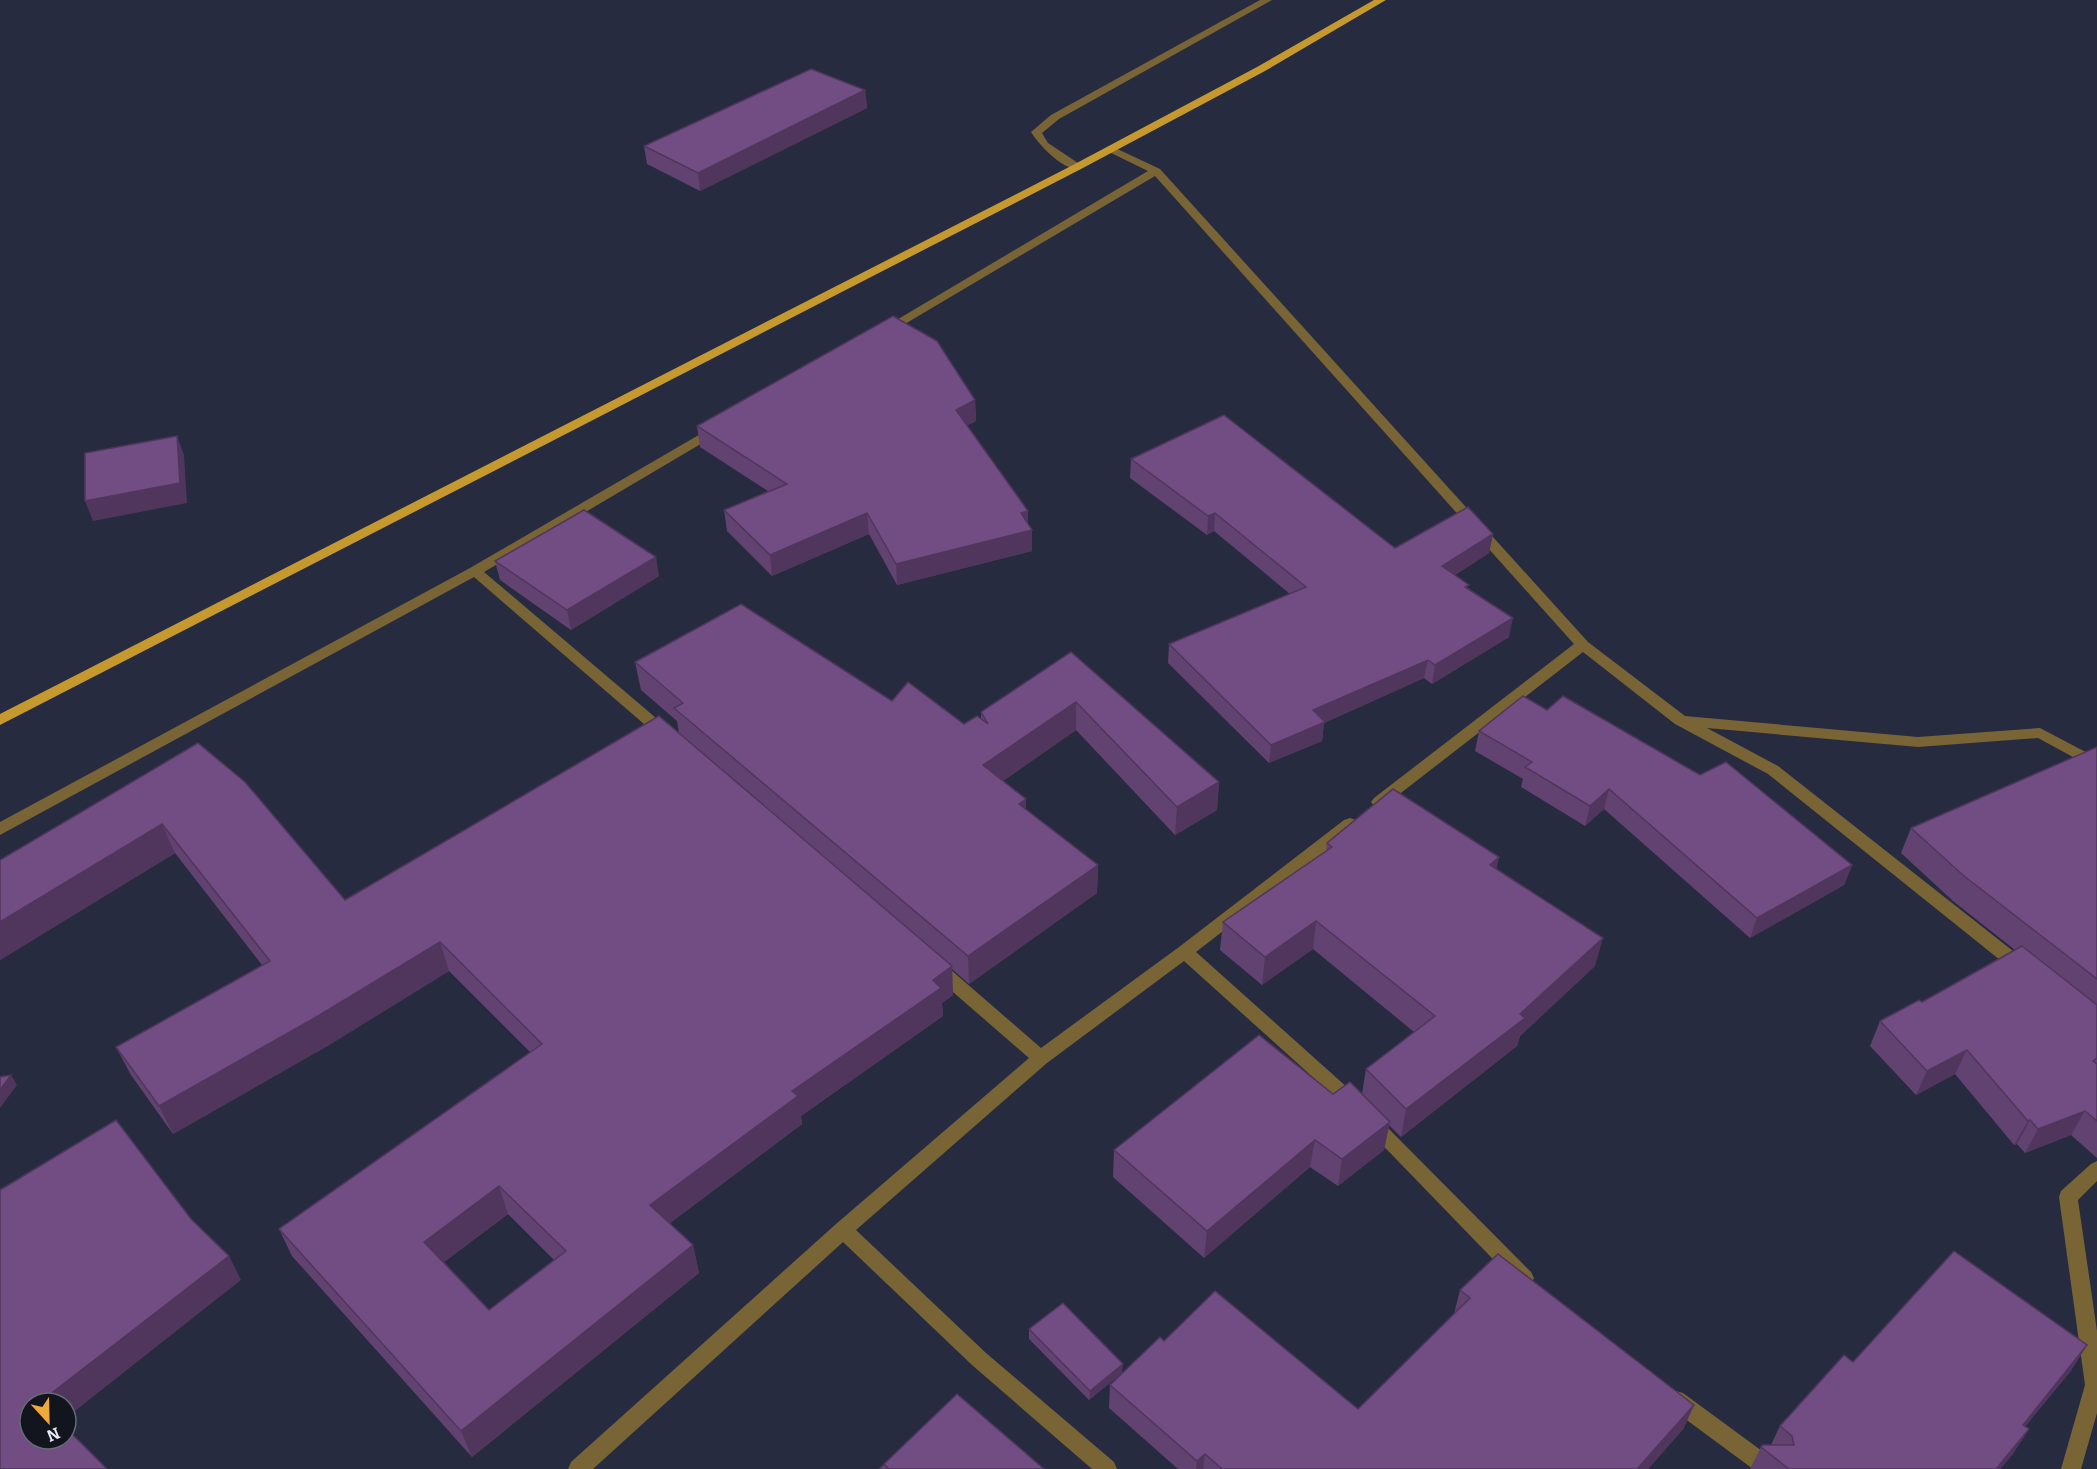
<svg xmlns="http://www.w3.org/2000/svg" width="2097" height="1469" font-family="Bitter,serif">
	<style>
		.lines { fill: none; stroke-linecap: round; stroke-linejoin: round }
		.minor { fill: #796436; fill-rule: evenodd }
		.primary { fill: #c5992d; fill-rule: evenodd }
		.wall { fill: #624271; fill-rule: evenodd }
		.shaded-wall { fill: #50365c }
		.building { fill: #724d83; stroke: #50365c; stroke-width: 1.5; fill-rule: evenodd }
	</style>
	<rect width="100%" height="100%" fill="#262b40"/>
	<g class="lines">
		<g class="minor">
			<path d="M1260 0H1272L1059 119 1042 133 1048 143 1081 165V169C1064 172 1039 145 1031 132L1051 115Z"/>
			<path d="M1111 146 1160 169 1588 642 1685 716 1918 737 2040 728 2097 758V770L2038 738 1918 747 1707 728 1778 766 2027 962 2029 967 2027 972 2021 973 2015 972 1768 774 1675 724 1583 652 1384 806H1374L1371 802 1374 798 1574 644 1155 176 888 334H880L878 331 1148 171 1107 151V147Z"/>
			<path d="M716 425 722 429 721 432 484 572 669 729 671 733 669 737H659L474 577 0 835V822L470 568Z"/>
			<path d="M1350 818 1356 820 1358 824 1356 828 1196 952 1358 1097 1361 1102 1358 1107 1352 1109 1346 1107 1184 961 1047 1063 856 1230 986 1353 1114 1462 1117 1469H1092L972 1365 843 1242 593 1469H568L571 1462 836 1224 1029 1058 931 973 929 968 931 963 937 962 943 963 1041 1048 1179 947 1344 820Z"/>
			<path d="M1373 1117 1379 1119 1531 1272 1534 1278 1531 1284 1524 1286 1517 1284 1367 1129 1364 1124 1367 1119Z"/>
			<path d="M2097 1161V1181L2078 1200 2097 1331V1413L2081 1469H2061L2085 1385 2059 1197 2061 1191 2091 1164Z"/>
			<path d="M1676 1391 1683 1393 1777 1462 1780 1469H1753L1669 1407 1666 1400 1669 1393Z"/>
		</g>
		<path class="primary" d="M1374 0H1386L1265 71 1081 169 0 725V714L1073 165 1257 67Z"/>
	</g>
	<g class="wall">
		<path d="M865 90 867 108 700 191 647 164 644 146Z"/>
		<path d="M975 400 976 421 967 425 1028 511V524L1032 530V551L897 585 869 534 772 576 727 531 724 510 768 491 700 447 697 426Z"/>
		<path d="M1131 459 1395 548 1493 534 1489 553 1455 575 1469 589 1509 637 1432 684 1424 678 1324 723 1322 741 1269 763 1168 663 1169 644 1290 594 1214 531 1207 535 1130 478Z"/>
		<path d="M495 561 659 576 571 630 500 580Z"/>
		<path d="M1071 652 1219 782 1217 810 1175 835 1076 730 1003 781 1026 809 1098 865 1097 893 969 984 952 969 953 995 942 1003 943 1016 801 1116 802 1124 670 1223 693 1245 699 1273 472 1457 292 1256 279 1229 530 1052 449 971 329 1045 173 1134 131 1075 116 1047 262 965 175 853 0 960V860L198 743 345 900 679 733 677 721 641 690 635 662 892 701 964 724 981 719V712ZM508 1214 554 1260 489 1310 444 1262Z"/>
		<path d="M1547 710 1852 865 1844 885 1750 938 1604 809 1585 826 1521 787 1523 779 1475 751 1479 731Z"/>
		<path d="M2097 747V1158L2071 1135 2025 1153 2017 1144 2014 1145 1955 1074 1916 1095 1870 1046 1880 1021 1922 1002 2015 950 1953 901 1901 853 1911 828Z"/>
		<path d="M1327 843 1499 857 1496 869 1595 966 1520 1036 1517 1046 1401 1137 1389 1125 1384 1150 1338 1186 1310 1167 1204 1258 1113 1177 1114 1150 1333 1094H1362L1366 1069 1414 1032 1313 949 1262 985 1220 950 1223 922 1326 851Z"/>
		<path d="M1460 1290 1684 1428 1648 1469H1178L1109 1408 1110 1385 1164 1341 1358 1409 1454 1314Z"/>
		<path d="M1029 1329 1122 1373 1089 1400 1029 1339Z"/>
		<path d="M2087 1345 2070 1372 2025 1426 2029 1429 2012 1455 2000 1469H1750L1761 1447 1771 1445 1780 1426 1853 1362Z"/>
	</g>
	<g class="shaded-wall">
		<path d="M865 90 867 108 700 191 698 173Z"/>
		<path d="M975 400 976 421 957 431 956 410Z"/>
		<path d="M177 436 184 455 187 503 93 521 85 501Z"/>
		<path d="M1028 511V531L1032 530V551L897 585 896 564 1021 513Z"/>
		<path d="M867 513 869 534 772 576 770 555Z"/>
		<path d="M1215 513 1214 531 1207 535 1208 516Z"/>
		<path d="M1493 534 1489 553 1439 585 1442 566Z"/>
		<path d="M656 557 659 576 571 630 567 610Z"/>
		<path d="M1513 618 1509 637 1432 684 1435 665Z"/>
		<path d="M1428 660 1424 678 1324 723 1322 741 1269 763 1271 745 1313 710Z"/>
		<path d="M1076 702V730L984 794 983 765Z"/>
		<path d="M1219 782 1217 810 1175 835 1177 807Z"/>
		<path d="M1609 789 1604 809 1585 826 1590 806Z"/>
		<path d="M1026 799V827L1019 804Z"/>
		<path d="M162 824 175 853 0 960V922Z"/>
		<path d="M1499 857 1493 886 1490 865Z"/>
		<path d="M1098 865 1097 893 969 984 968 956Z"/>
		<path d="M1852 865 1844 885 1750 938 1757 918Z"/>
		<path d="M1316 921 1313 949 1262 985 1265 957Z"/>
		<path d="M1603 938 1595 966 1520 1036 1517 1046 1401 1137 1406 1109 1520 1014Z"/>
		<path d="M440 942 449 971 329 1045 173 1134 159 1106Z"/>
		<path d="M952 966 953 995 942 1003 943 1016 801 1116 802 1124 657 1233 650 1205 792 1091 933 980Z"/>
		<path d="M1967 1050 1955 1074 1916 1095 1927 1071Z"/>
		<path d="M11 1075 17 1085 0 1108V1090Z"/>
		<path d="M2085 1111 2071 1135 2025 1153 2038 1129Z"/>
		<path d="M2030 1120 2017 1144 2014 1145 2028 1121Z"/>
		<path d="M1390 1122 1384 1150 1338 1186 1342 1159Z"/>
		<path d="M1315 1140 1310 1167 1204 1258 1207 1231Z"/>
		<path d="M499 1186 508 1214 434 1269 424 1242Z"/>
		<path d="M693 1245 699 1273 472 1457 461 1431Z"/>
		<path d="M229 1256 241 1280 66 1418V1403H41L40 1402Z"/>
		<path d="M2087 1345 2070 1372 2006 1450 2023 1425Z"/>
		<path d="M1123 1364 1122 1373 1089 1400 1090 1391Z"/>
		<path d="M1694 1405 1684 1428 1648 1469H1637Z"/>
		<path d="M2029 1429 2012 1455 2000 1469H1996Z"/>
		<path d="M1205 1454 1203 1469H1196L1197 1461Z"/>
	</g>
	<g class="building">
		<path d="M811 69 865 90 698 173 644 146Z"/>
		<path d="M893 316 937 341 975 400 956 410 1028 511 1021 513 1032 530 896 564 867 513 770 555 724 510 787 484 697 426Z"/>
		<path d="M1224 415 1395 548 1468 507 1493 534 1442 566 1469 585 1465 587 1513 618 1435 665 1428 660 1313 710 1325 722 1271 745 1169 644 1306 587 1215 513 1208 516 1131 459Z"/>
		<path d="M177 436 180 483 85 501V453Z"/>
		<path d="M584 510 656 557 567 610 495 561Z"/>
		<path d="M741 604 892 701 908 682 964 724 977 716 988 724 981 712 1071 652 1219 782 1177 807 1076 702 983 765 1026 799 1019 804 1098 865 968 956 674 708 683 703 635 662Z"/>
		<path d="M1523 696 1547 710 1563 696 1700 775 1726 762 1852 865 1757 918 1609 789 1590 806 1525 767 1532 762 1479 731Z"/>
		<path d="M659 716 952 966 933 980 941 988 792 1091 798 1096 650 1205 693 1245 461 1431 279 1229 542 1044 440 942 318 1016 159 1106 116 1047 270 961 162 824 0 922V860L198 743 245 782 345 900ZM499 1186 566 1251 489 1310 424 1242Z"/>
		<path d="M2097 747V979L1964 876 1911 828Z"/>
		<path d="M1393 789 1499 857 1490 865 1603 938 1520 1014 1525 1018 1406 1109 1366 1069 1435 1016 1316 921 1265 957 1223 922 1332 847 1327 843Z"/>
		<path d="M2022 946 2097 1005V1058L2093 1061 2097 1064V1121L2085 1111 2038 1129 2030 1120 2028 1121 1967 1050 1927 1071 1880 1021 1919 1000 1922 1002Z"/>
		<path d="M1259 1035 1333 1094 1350 1082 1390 1122 1342 1159 1315 1140 1207 1231 1114 1150Z"/>
		<path d="M11 1075 0 1090V1077Z"/>
		<path d="M116 1120 191 1219 229 1256 40 1402 41 1403H30V1439H66V1428L107 1469H0V1190Z"/>
		<path d="M1954 1251 2087 1345 2023 1425 2029 1429 1996 1469H1789L1761 1447 1763 1445H1794L1792 1436 1780 1426 1844 1355 1853 1362Z"/>
		<path d="M1498 1254 1694 1405 1637 1469H1222L1205 1454 1197 1461 1110 1385 1160 1337 1164 1341 1215 1291 1358 1409 1470 1298 1460 1290Z"/>
		<path d="M1063 1303 1123 1364 1090 1391 1029 1329Z"/>
		<path d="M957 1394 1044 1469H889L884 1464Z"/>
		<path d="M884 1465 888 1469H879Z"/>
	</g>
	<g transform="translate(48 1421) rotate(158)"><circle r="28" fill="#12151e" stroke="#676b75" stroke-width="1.5"/>
	<path d="M0-4.5L10 22L0 15L-10 22Z" fill="#eea83c"/>
	<text y="-9" font-size="16" font-weight="bold" text-anchor="middle" fill="#e7ebf8">N</text>
	</g>
</svg>
